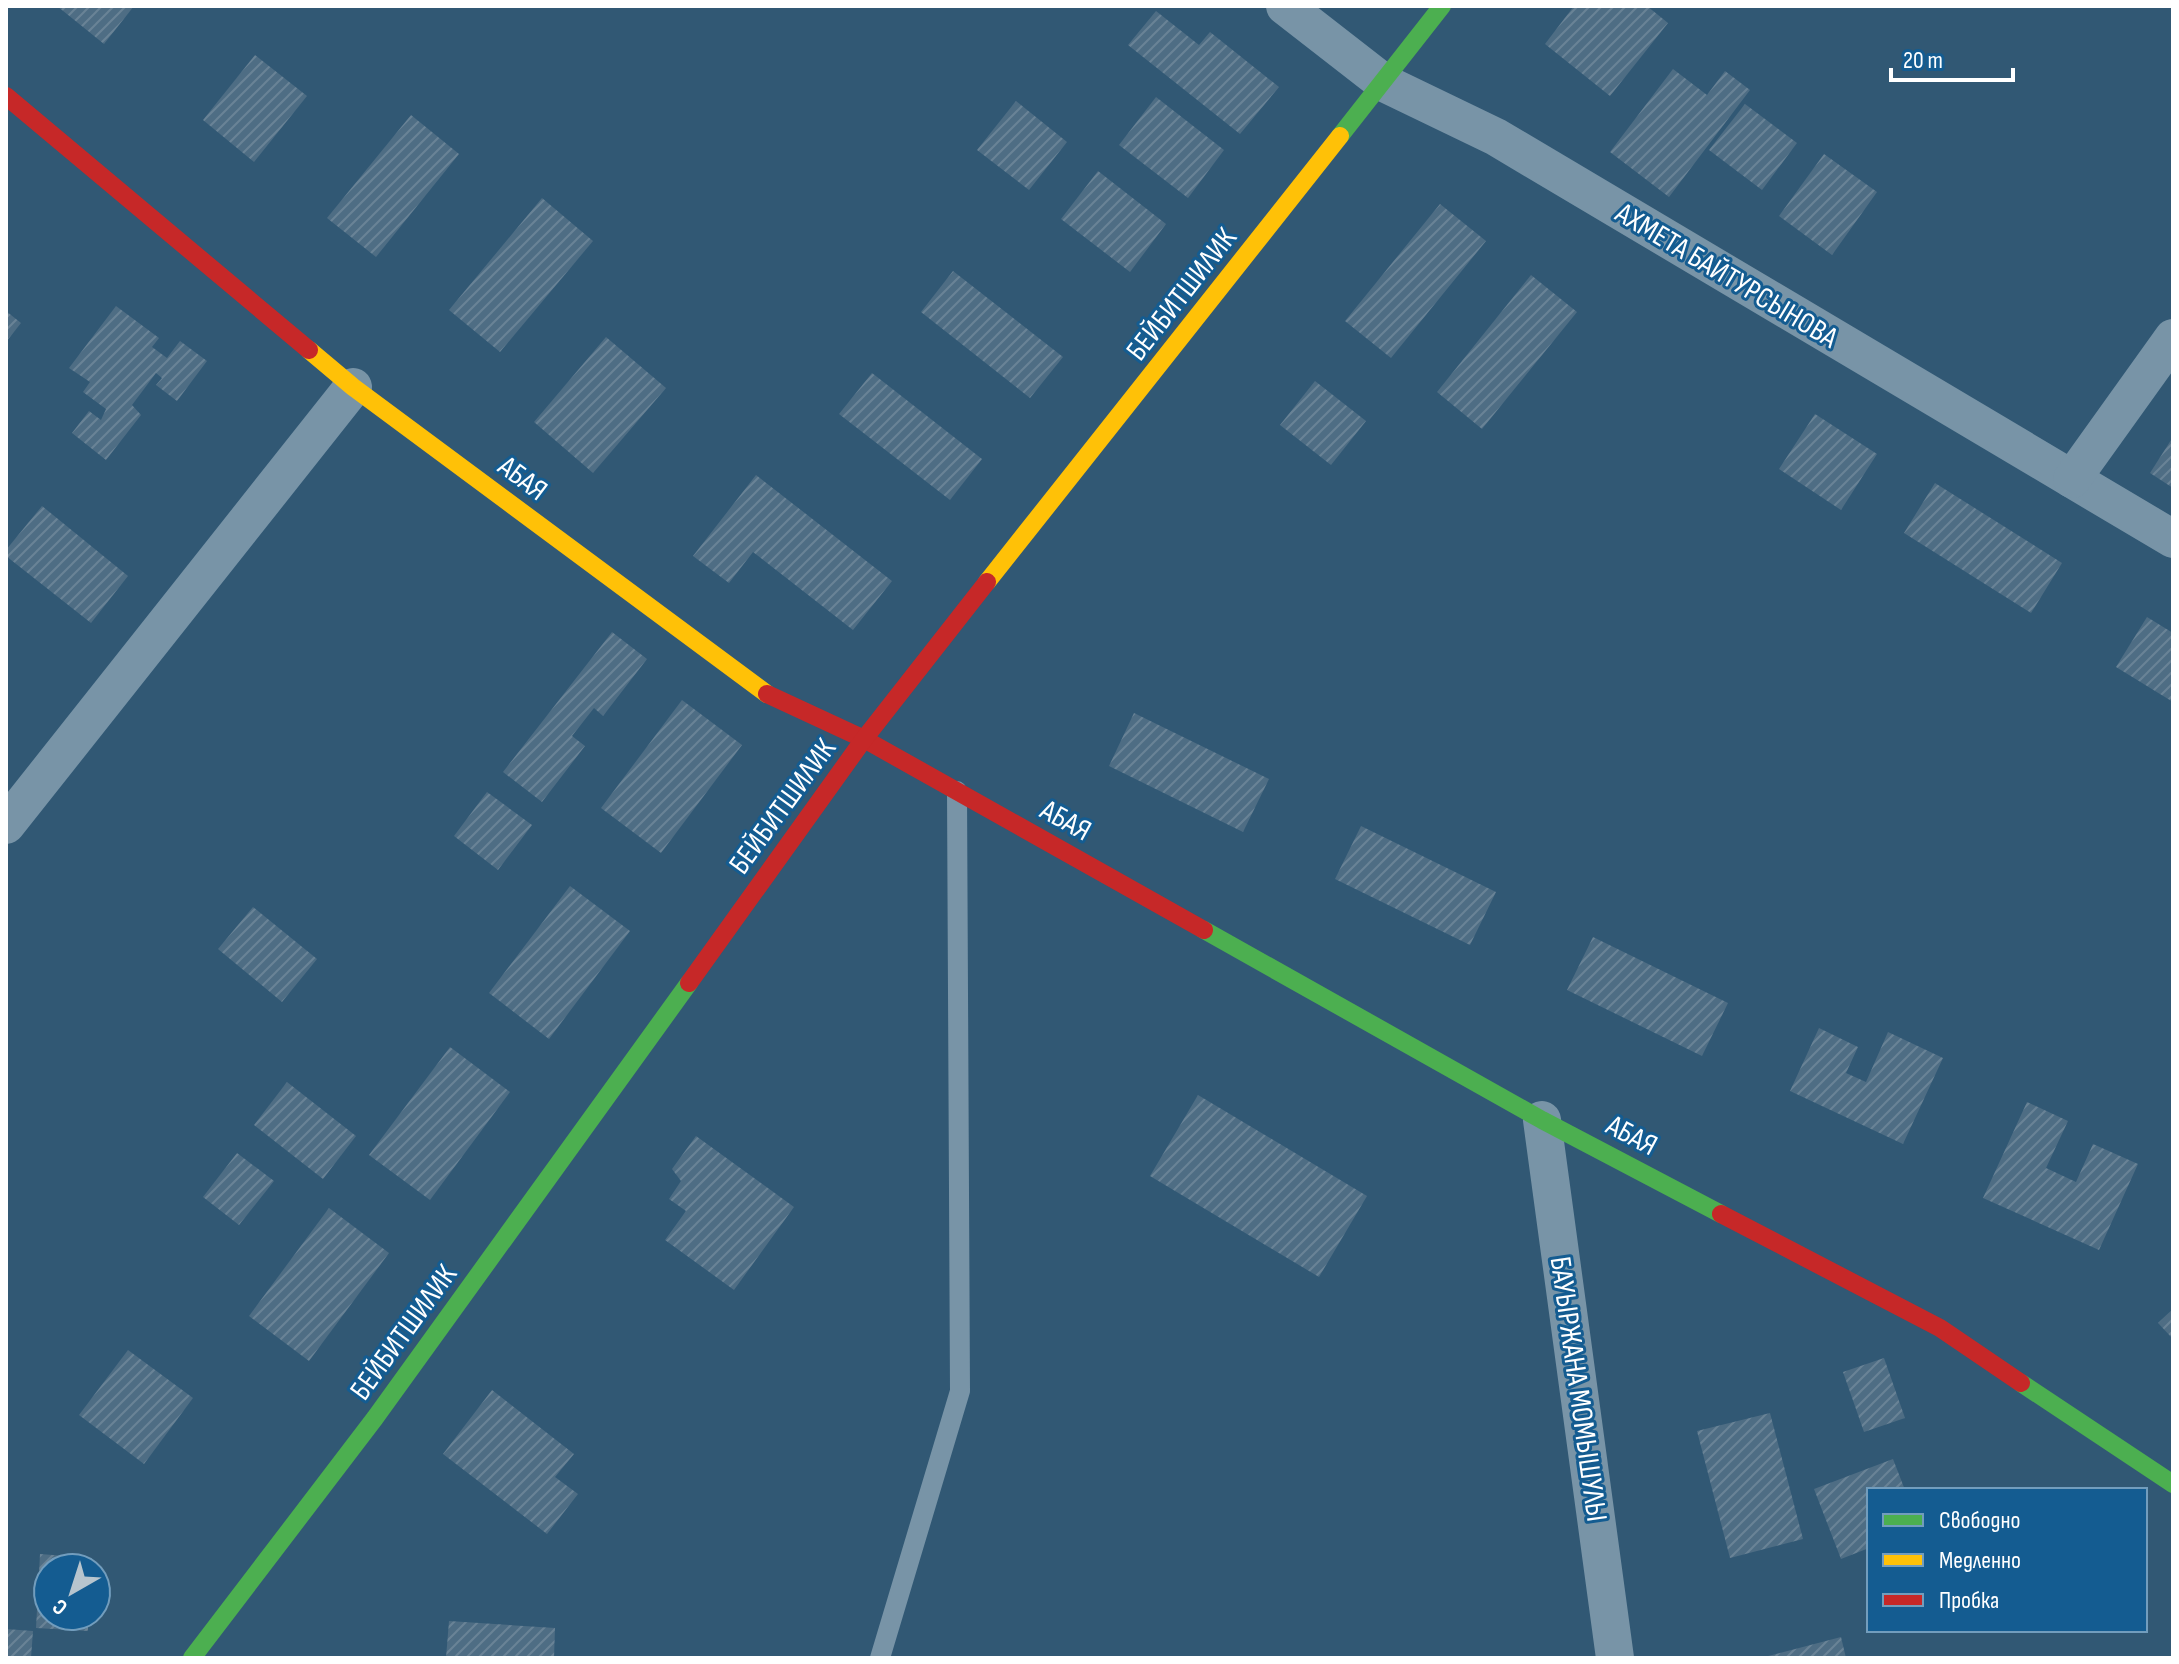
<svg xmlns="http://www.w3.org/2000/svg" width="2179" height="1664" font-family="'Sofia Sans Condensed',sans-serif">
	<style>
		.building { fill: url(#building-hatch) }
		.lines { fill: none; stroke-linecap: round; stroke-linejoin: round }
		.lane { stroke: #7894a7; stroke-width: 20 }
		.street { stroke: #7894a7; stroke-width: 38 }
		.fast { stroke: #4caf50; stroke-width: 18 }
		.slow { stroke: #ffc107; stroke-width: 18 }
		.jam { stroke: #c62828; stroke-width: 18 }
		.labels { text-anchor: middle; stroke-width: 6; stroke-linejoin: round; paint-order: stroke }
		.street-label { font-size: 30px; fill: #fff; stroke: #145c91 }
	</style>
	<defs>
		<pattern id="building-hatch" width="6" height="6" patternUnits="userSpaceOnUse" patternTransform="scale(2)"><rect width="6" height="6" fill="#4e6d84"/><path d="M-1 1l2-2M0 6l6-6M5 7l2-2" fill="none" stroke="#698396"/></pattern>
	</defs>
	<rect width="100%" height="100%" fill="#315874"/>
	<g class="building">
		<path d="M57 6H134L104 44Z"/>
		<path d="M1574 6H1647L1668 23 1610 96 1545 44Z"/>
		<path d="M1156 11 1199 45 1210 32 1279 87 1240 134 1128 45Z"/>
		<path d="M255 55 307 96 254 162 203 120Z"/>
		<path d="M1673 69 1707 95 1725 71 1750 90 1669 197 1610 152Z"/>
		<path d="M1156 97 1224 150 1188 198 1119 145Z"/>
		<path d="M1016 101 1067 142 1029 190 977 150Z"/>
		<path d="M1745 104 1797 143 1762 190 1709 150Z"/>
		<path d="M411 115 459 154 376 257 327 218Z"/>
		<path d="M1824 154 1877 192 1832 255 1779 216Z"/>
		<path d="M1098 171 1166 224 1130 272 1061 219Z"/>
		<path d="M542 198 593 241 500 352 449 310Z"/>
		<path d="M1440 204 1486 241 1391 358 1345 321Z"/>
		<path d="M953 271 1063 357 1030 398 921 312Z"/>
		<path d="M1531 275 1577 312 1482 429 1437 392Z"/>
		<path d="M116 306 159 338 152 347 167 358 180 341 207 361 177 401 156 385 162 378 156 373 132 405 141 415 106 460 72 433 89 411 101 420 106 409 83 392 90 382 69 368Z"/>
		<path d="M6 311 21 323 6 342Z"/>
		<path d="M606 337 666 388 593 473 534 422Z"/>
		<path d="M872 373 982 459 950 500 839 414Z"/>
		<path d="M1315 381 1366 421 1331 465 1280 425Z"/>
		<path d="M1815 414 1877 454 1841 510 1779 469Z"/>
		<path d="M2173 437V488L2150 473Z"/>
		<path d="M756 475 892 581 853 630 753 552 729 583 693 556Z"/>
		<path d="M1935 483 2062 563 2031 613 1904 533Z"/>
		<path d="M42 506 128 576 91 623 6 556V550Z"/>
		<path d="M2147 617 2173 633V702L2116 667Z"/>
		<path d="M612 632 647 659 603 716 594 708 572 736 585 746 542 802 503 772Z"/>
		<path d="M682 700 742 745 661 853 601 808Z"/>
		<path d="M1134 713 1269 779 1243 832 1109 766Z"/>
		<path d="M487 792 532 825 498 870 454 836Z"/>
		<path d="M1361 826 1496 892 1470 945 1335 879Z"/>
		<path d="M570 886 630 931 549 1039 489 993Z"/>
		<path d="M253 907 317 959 282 1002 218 949Z"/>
		<path d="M1593 937 1728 1003 1702 1056 1567 990Z"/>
		<path d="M1819 1028 1858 1047 1846 1073 1866 1082 1888 1032 1943 1058 1903 1144 1790 1091Z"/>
		<path d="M450 1047 510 1092 430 1200 369 1155Z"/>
		<path d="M287 1082 356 1136 323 1179 254 1125Z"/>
		<path d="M1198 1095 1367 1196 1319 1277 1150 1176Z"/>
		<path d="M2027 1102 2068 1121 2046 1168 2076 1182 2093 1144 2138 1164 2099 1250 1983 1198Z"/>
		<path d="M696 1136 794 1207 734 1290 665 1240 686 1211 669 1199 681 1181 672 1169Z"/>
		<path d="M237 1153 274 1181 239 1225 203 1197Z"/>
		<path d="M329 1208 389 1253 309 1361 249 1316Z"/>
		<path d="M2173 1309V1339L2158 1323Z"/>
		<path d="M128 1350 193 1398 144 1464 79 1415Z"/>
		<path d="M1884 1358 1905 1418 1864 1432 1843 1372Z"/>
		<path d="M492 1390 574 1454 555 1477 578 1494 547 1534 443 1454Z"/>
		<path d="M1770 1413 1803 1539 1730 1558 1697 1431Z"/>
		<path d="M1893 1459 1905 1490H1869V1548L1841 1559 1814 1489Z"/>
		<path d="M40 1554 92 1558 91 1568H48V1616H88V1631L36 1628Z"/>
		<path d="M449 1621 555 1628 554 1658H446Z"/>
		<path d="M6 1629 33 1631 31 1658H6Z"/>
		<path d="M1841 1637 1846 1658H1769L1768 1656Z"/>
	</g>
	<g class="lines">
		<path class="lane" d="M880 1658 960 1391 957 791"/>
		<g class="street">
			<path d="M1285 6 1384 83 1496 137 2173 539"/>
			<path d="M2072 479 2173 338"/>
			<path d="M6 825 353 387"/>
			<path d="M1542 1120 1615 1658"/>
		</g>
		<g class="fast">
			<path d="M1340 136 1442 6"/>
			<path d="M1204 930 1542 1120 1721 1214"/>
			<path d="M2021 1383 2173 1484"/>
			<path d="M192 1658 375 1418 689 983"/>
		</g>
		<g class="slow">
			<path d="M309 350 353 387 767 694"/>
			<path d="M987 582 1340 136"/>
		</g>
		<g class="jam">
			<path d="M6 96 309 350"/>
			<path d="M767 694 864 739 1204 930"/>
			<path d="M689 983 864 739 987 582"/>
			<path d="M1721 1214 1940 1328 2021 1383"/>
		</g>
	</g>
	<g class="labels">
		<g class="street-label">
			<text transform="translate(1727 275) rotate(31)" y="10">АХМЕТА БАЙТУРСЫНОВА</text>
			<text transform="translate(1181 294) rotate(-52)" y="10">БЕЙБИТШИЛИК</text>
			<text transform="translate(523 478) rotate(37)" y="10">АБАЯ</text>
			<text transform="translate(782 806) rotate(-54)" y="10">БЕЙБИТШИЛИК</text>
			<text transform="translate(1066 820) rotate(29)" y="10">АБАЯ</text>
			<text transform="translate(1632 1135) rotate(28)" y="10">АБАЯ</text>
			<text transform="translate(403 1332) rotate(-54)" y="10">БЕЙБИТШИЛИК</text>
			<text transform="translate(1579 1389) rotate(82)" y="10">БАУЫРЖАНА МОМЫШУЛЫ</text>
		</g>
	</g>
	<rect width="2179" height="1664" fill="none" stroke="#ffffff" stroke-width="16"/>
	<rect x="1867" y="1488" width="280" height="144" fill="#145c91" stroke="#729dbd" stroke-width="2"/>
	<rect x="1883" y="1514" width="40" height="12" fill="#4caf50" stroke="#729dbd" stroke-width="2"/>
	<text x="1939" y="1528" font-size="24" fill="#ffffff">Свободно</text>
	<rect x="1883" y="1554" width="40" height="12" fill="#ffc107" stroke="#729dbd" stroke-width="2"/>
	<text x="1939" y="1568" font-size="24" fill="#ffffff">Медленно</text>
	<rect x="1883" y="1594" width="40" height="12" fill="#c62828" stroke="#729dbd" stroke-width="2"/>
	<text x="1939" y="1608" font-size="24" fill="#ffffff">Пробка</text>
	<g transform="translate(72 1592) rotate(219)"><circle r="38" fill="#145c91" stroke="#729dbd" stroke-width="2"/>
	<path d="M0-6L14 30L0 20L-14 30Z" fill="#b7c5ce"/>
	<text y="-12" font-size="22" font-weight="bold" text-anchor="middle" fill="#ffffff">С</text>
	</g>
	<path d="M1891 68v12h122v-12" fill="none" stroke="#ffffff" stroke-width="4"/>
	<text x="1903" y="68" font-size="24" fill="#ffffff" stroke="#145c91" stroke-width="6" paint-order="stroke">20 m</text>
</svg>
